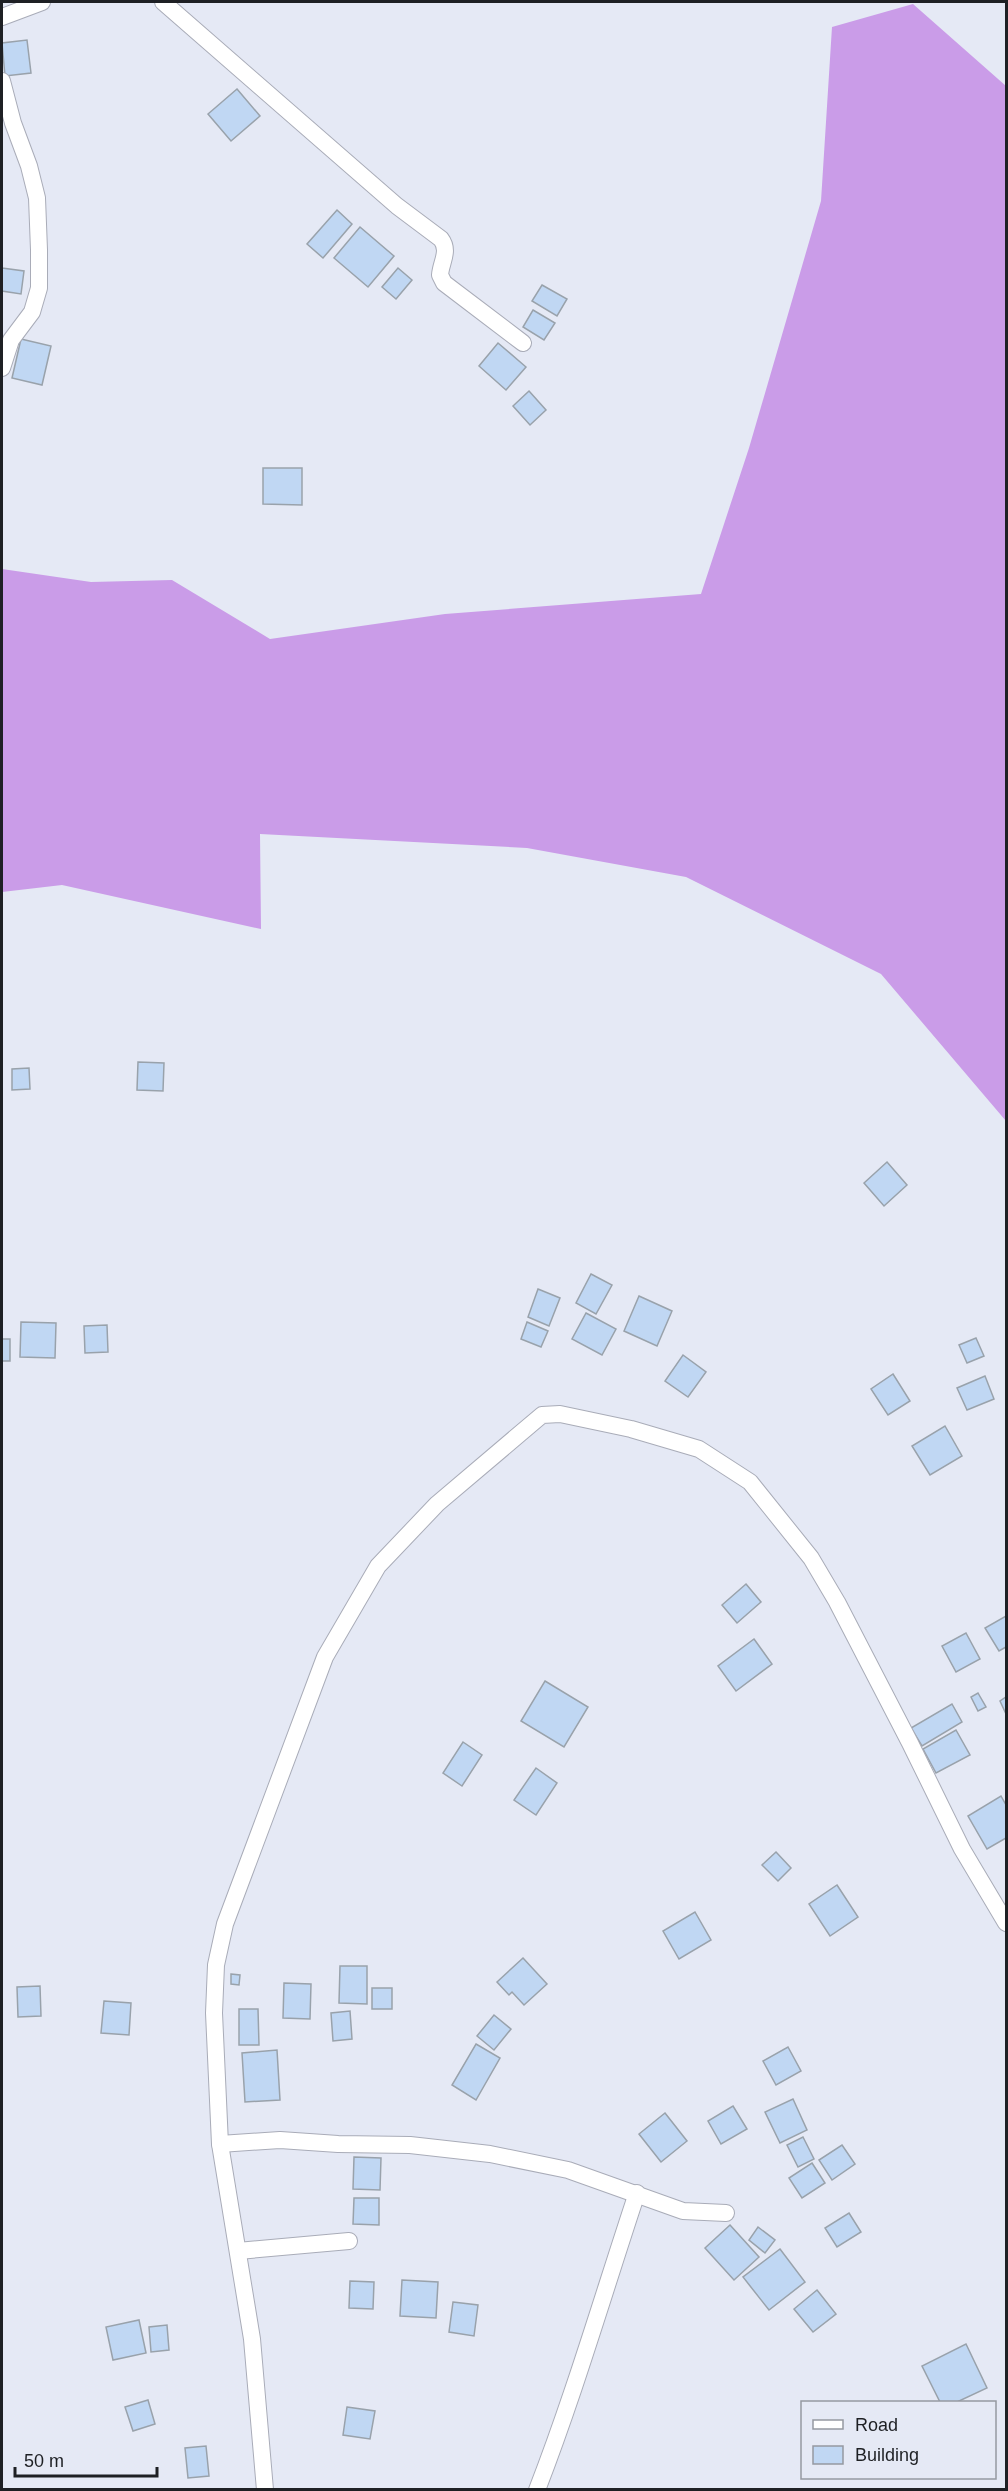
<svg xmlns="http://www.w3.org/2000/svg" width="1008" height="2491" font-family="Helvetica,sans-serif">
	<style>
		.forest { fill: #ca9ce8 }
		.building { fill: #c0d7f3; stroke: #99a2ab; stroke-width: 1.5 }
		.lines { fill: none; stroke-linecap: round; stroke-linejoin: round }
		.minor-casing { stroke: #a9acb8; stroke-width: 18 }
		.minor { stroke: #fff; stroke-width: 16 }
	</style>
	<rect width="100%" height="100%" fill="#e5e9f5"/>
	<path class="forest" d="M913 4 1006 86V1121L881 974 686 877 527 848 260 834 261 929 62 885 2 892V569L91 582 172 580 270 639 445 614 701 594 749 448 821 201 832 27Z"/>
	<g class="building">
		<path d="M27 40 31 73 5 76 2 43Z"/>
		<path d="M237 89 260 116 231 141 208 114Z"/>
		<path d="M337 210 352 224 323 258 307 244Z"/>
		<path d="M360 227 394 256 368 287 334 258Z"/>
		<path d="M2 268 24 271 21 294 2 291Z"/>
		<path d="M398 268 412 280 396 299 382 287Z"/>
		<path d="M542 285 567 299 557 316 532 301Z"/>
		<path d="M533 310 555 323 544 340 523 327Z"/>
		<path d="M21 339 51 346 42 385 12 378Z"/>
		<path d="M498 343 526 367 506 390 479 366Z"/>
		<path d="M529 391 546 410 530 425 513 406Z"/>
		<path d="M263 468H302V505L263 504Z"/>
		<path d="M138 1062 164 1063 163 1091 137 1090Z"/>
		<path d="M29 1068 30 1089 12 1090V1069Z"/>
		<path d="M887 1162 907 1185 884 1206 864 1183Z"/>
		<path d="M591 1274 612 1285 596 1314 576 1303Z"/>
		<path d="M538 1289 560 1298 549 1326 528 1317Z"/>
		<path d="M639 1296 672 1311 657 1346 624 1331Z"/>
		<path d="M586 1313 616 1329 602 1355 572 1339Z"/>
		<path d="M21 1322 56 1323 55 1358 20 1357Z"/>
		<path d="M527 1322 548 1331 541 1347 521 1339Z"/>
		<path d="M107 1325 108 1352 85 1353 84 1326Z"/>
		<path d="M976 1338 984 1356 967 1363 959 1345Z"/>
		<rect x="2" y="1339" width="8" height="22"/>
		<path d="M683 1355 706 1372 688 1397 665 1381Z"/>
		<path d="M893 1374 910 1401 888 1415 871 1389Z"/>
		<path d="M985 1376 994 1399 967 1410 957 1388Z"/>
		<path d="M945 1426 962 1456 930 1475 912 1446Z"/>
		<path d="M746 1584 761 1602 737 1623 722 1605Z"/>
		<path d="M1006 1616V1647L999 1651 985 1628Z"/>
		<path d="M966 1633 980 1659 956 1672 942 1646Z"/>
		<path d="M754 1639 772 1664 736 1691 718 1666Z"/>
		<path d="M545 1681 588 1707 564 1747 521 1721Z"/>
		<path d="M978 1693 986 1707 978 1711 971 1697Z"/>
		<path d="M1006 1697V1714L1000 1701Z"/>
		<path d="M952 1704 962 1722 922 1746 911 1728Z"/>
		<path d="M956 1730 970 1755 936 1773 923 1749Z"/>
		<path d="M463 1742 482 1755 462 1786 443 1773Z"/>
		<path d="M536 1768 557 1783 536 1815 514 1800Z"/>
		<path d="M1001 1796 1006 1805V1838L987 1849 968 1816Z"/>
		<path d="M776 1852 791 1868 778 1881 762 1865Z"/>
		<path d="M837 1885 858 1917 830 1936 809 1904Z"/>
		<path d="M695 1912 711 1940 679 1959 663 1931Z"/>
		<path d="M523 1958 547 1984 524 2005 512 1992 509 1995 497 1982Z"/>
		<path d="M340 1966H367V2004L339 2003Z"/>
		<path d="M231 1974 240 1975 239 1985 231 1984Z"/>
		<path d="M284 1983 311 1984 310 2019 283 2018Z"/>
		<path d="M40 1986 41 2016 18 2017 17 1987Z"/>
		<rect x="372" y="1988" width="20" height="21"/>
		<path d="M104 2001 131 2003 129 2035 101 2033Z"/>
		<path d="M239 2009H258L259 2045H239Z"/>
		<path d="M350 2011 352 2039 333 2041 331 2013Z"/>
		<path d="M494 2015 511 2029 494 2050 477 2036Z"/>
		<path d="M476 2044 500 2058 476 2100 452 2085Z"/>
		<path d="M788 2047 801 2071 776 2085 763 2061Z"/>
		<path d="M277 2050 280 2100 245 2102 242 2053Z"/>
		<path d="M793 2099 807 2130 780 2143 765 2112Z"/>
		<path d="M733 2106 747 2129 721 2144 708 2121Z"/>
		<path d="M665 2113 687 2141 661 2162 639 2134Z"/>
		<path d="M803 2137 814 2159 798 2167 787 2145Z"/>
		<path d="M842 2145 855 2164 832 2180 819 2160Z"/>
		<path d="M354 2157 381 2158 380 2190 353 2189Z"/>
		<path d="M812 2163 825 2183 802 2198 789 2178Z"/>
		<path d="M354 2198H379V2225L353 2224Z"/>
		<path d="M849 2213 861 2232 837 2247 825 2228Z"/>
		<path d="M730 2225 759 2257 734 2280 705 2248Z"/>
		<path d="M758 2227 775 2240 765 2253 749 2240Z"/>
		<path d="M780 2249 805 2282 769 2310 743 2277Z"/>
		<path d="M402 2280 438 2282 436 2318 400 2316Z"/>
		<path d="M350 2281 374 2282 373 2309 349 2308Z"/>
		<path d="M817 2290 836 2314 813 2332 794 2309Z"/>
		<path d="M453 2302 478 2305 474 2336 449 2332Z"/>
		<path d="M139 2320 146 2353 113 2360 106 2327Z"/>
		<path d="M167 2325 169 2350 151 2352 149 2327Z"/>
		<path d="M966 2344 987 2388 957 2402H940L922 2366Z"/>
		<path d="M148 2400 155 2424 133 2431 125 2407Z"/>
		<path d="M347 2407 375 2411 370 2439 343 2435Z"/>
		<path d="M206 2446 209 2476 188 2478 185 2448Z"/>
	</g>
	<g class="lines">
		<g class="minor-casing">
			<g id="minor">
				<path d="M163 2 397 206 441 239C450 251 441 262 440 275L444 283 523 343"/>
				<path d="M2 17 42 2"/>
				<path d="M2 81 13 123 29 166 37 198 39 250V288L32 312 11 340 2 368"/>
				<path d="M220 2144 280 2140 338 2144 410 2145 490 2154 568 2170 683 2211 726 2213"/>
				<path d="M238 2251 349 2241"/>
				<path d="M265 2490 252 2339 220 2144 214 2013 216 1965 225 1924 325 1657 378 1566 437 1504 542 1415 560 1414 631 1429 699 1449 750 1482 811 1558 837 1602 910 1743 962 1849 1006 1923"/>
				<path d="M537 2490C575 2392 604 2292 637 2193"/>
			</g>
		</g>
		<use href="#minor" class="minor"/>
	</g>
	<rect width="1008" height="2491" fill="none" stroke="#1e2024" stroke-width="6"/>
	<rect x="801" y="2401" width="195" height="78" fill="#e5e9f5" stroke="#9599a1" stroke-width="1.5"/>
	<rect x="813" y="2420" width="30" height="9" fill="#ffffff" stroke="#9599a1" stroke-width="1.5"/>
	<text x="855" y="2431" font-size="18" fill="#1e2024">Road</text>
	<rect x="813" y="2446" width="30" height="18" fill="#c0d7f3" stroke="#9599a1" stroke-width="1.5"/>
	<text x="855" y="2461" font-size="18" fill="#1e2024">Building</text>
	<path d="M15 2467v9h142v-9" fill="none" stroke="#1e2024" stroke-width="3"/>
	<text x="24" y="2467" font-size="18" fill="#1e2024" stroke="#e5e9f5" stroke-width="4.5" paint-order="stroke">50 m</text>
</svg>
